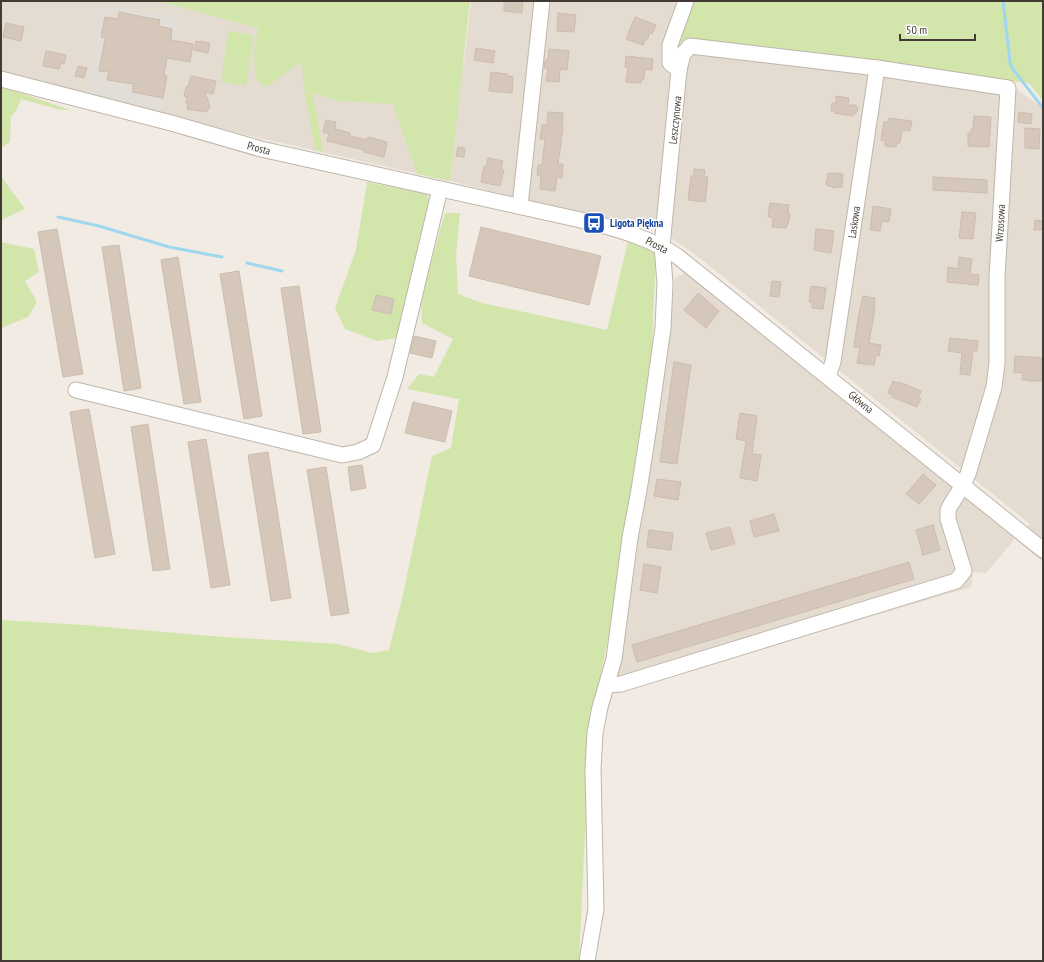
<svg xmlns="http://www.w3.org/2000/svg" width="1044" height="962" font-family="'PT Sans Narrow',sans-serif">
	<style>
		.residential { fill: #e5dcd1 }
		.industrial { fill: #e3ddd8 }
		.green { fill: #d2e5ab }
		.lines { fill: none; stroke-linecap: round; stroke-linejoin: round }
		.stream { stroke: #9fd7ee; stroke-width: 3 }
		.building { fill: #d5c8bb; stroke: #cdbcac }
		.minor-casing { stroke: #bfb5a9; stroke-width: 17 }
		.minor { stroke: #fff; stroke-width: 15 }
		.labels { text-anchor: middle; stroke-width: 3; stroke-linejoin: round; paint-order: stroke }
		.street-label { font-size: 11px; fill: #433b33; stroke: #fff }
		.transit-label { font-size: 11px; font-weight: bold; fill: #164399; stroke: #fff; text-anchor: start }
	</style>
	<rect width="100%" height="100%" fill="#f1ebe3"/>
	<path class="residential" d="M1 1H157L258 28 464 63 471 1H707L1012 86 1043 108V562L1015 539 986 573 973 572 971 587 611 694 668 340 675 278 685 273 727 304 1015 538 1030 524 701 259 656 227 562 209 450 181 242 134 120 101 1 72Z"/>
	<path class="industrial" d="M99 6 178 15 162 113 88 94Z"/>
	<g class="green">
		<path d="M157 1H470L450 181 417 174 393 104 339 101 313 93 323 152 315 150 305 94 301 62 266 87 255 79 254 52 258 28Z"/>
		<path d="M688 1H1043V101L1029 83 678 42Z"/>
		<path d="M228 31 254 35 246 86 221 82Z"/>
		<path d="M1 86 70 110H61L21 99 16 111 11 116 10 142 1 148Z"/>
		<path d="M1 176 25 209 1 220Z"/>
		<path d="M367 182 427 194 430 206 396 338 377 341 345 329 335 308 356 250Z"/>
		<path d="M445 213H460L456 256 458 294 482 303 607 330 628 241 656 251 652 348 612 620 590 726 579 961H1V620L84 625 210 636 338 644 372 653 389 650 402 599 432 456 451 448 459 399 407 389 419 374 434 377 453 339 422 323 421 297Z"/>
		<path d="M1 242 34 249 39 272 25 281 37 302 28 317 1 328Z"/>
	</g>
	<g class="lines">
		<g class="stream">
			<path d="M1003 1 1010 62 1012 68 1043 108"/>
			<path d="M58 217 99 226 169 247 222 257"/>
			<path d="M247 263 282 271"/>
		</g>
	</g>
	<g class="building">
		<path d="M504 1H523L522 13 504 11Z"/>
		<path d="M119 12 160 20 159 26 172 29 171 40 193 44 190 62 167 58 164 75 167 76 163 98 132 92 134 84 107 80 109 72 99 71 105 38 101 37 105 17 118 19Z"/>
		<path d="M558 13 576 15 574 32 557 31Z"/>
		<path d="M635 17 656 25 652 34 650 33 647 40H645L643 45 626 39Z"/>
		<path d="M6 23 24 27 21 41 3 37Z"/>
		<path d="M196 41 210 43 208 53 194 50Z"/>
		<path d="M476 48 495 51 493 63 474 60Z"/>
		<path d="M549 49 569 51 567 70 560 69 559 82 546 81 548 68H544L545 60H548Z"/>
		<path d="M46 51 66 55 64 64 61 63 59 69 43 66Z"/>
		<path d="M626 56 653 59 652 70 645 69 644 79H642L641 83 626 82 628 67H625Z"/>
		<path d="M78 66 87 68 84 78 75 76Z"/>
		<path d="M491 72 508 74 507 76 513 77 512 93 489 91Z"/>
		<path d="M191 76 216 81 213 94 205 92 210 107 206 112 187 109 188 104 186 103 187 97 184 96 186 87H188Z"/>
		<path d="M836 96 849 98 848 105H855L858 108 857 112 852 116 834 113 835 111H831L832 103H836Z"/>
		<path d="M548 112 563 113 562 128H563L558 164H563L562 178 557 177 555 191 540 189 541 176 537 175 538 165H542L545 139H540L542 125H547Z"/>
		<path d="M1019 112 1032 114 1031 124 1018 122Z"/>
		<path d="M974 116 991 117 989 147 968 146V133H971V129H973Z"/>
		<path d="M889 118 912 121 910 131 902 130 900 143H897L896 147 885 146V141L881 140 884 122H888Z"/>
		<path d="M326 120 336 122 335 129 350 133V136L367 140 368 137 387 142 384 157 364 152 365 150 327 141 329 134 323 132Z"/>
		<path d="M1025 128 1040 129 1039 149 1025 148Z"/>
		<path d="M458 147 465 148 464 157 456 156Z"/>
		<path d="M488 158 503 161 501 170H504L500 186 481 182 484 166 486 167Z"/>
		<path d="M694 169 705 170 704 177H708L705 202 688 200 691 176H694Z"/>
		<path d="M828 173 843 174 842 187H837L835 188 826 185Z"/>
		<path d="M933 177 987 180V193L933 190Z"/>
		<path d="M770 203 789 205 788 214H790L788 224H787L786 228 772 227 773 218 768 217Z"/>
		<path d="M873 206 891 209 889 222 882 221 880 231 870 230Z"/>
		<path d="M962 212 976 213 973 239 959 238Z"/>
		<path d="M1035 220 1043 221V230H1034Z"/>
		<path d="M481 227 601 256 589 305 469 276Z"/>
		<path d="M57 229 83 374 63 377 38 232Z"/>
		<path d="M816 229 834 231 831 253 814 250Z"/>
		<path d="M119 245 141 388 124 391 102 247Z"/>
		<path d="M178 257 201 402 184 404 161 260Z"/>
		<path d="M959 257 972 259 970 274 979 275 978 285 947 282 948 267 958 269Z"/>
		<path d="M239 271 262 416 244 419 220 274Z"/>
		<path d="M772 281 781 282 779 297 770 296Z"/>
		<path d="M299 286 321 432 303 434 281 288Z"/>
		<path d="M811 286 826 288 823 309 812 308V303L809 302Z"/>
		<path d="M698 293 719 311 706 328 684 310Z"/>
		<path d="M376 295 394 299 391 314 372 310Z"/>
		<path d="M863 296 875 298 874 308H875L869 343 881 345 879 356 876 355 874 365 857 363 860 348 854 347 858 318Z"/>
		<path d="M414 336 436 341 432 358 410 353Z"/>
		<path d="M950 338 978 341 977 351H973L970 375 960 374 962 353 948 351Z"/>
		<path d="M1015 356 1042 358 1041 381H1028L1026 380H1022L1023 373 1014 372Z"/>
		<path d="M674 362 691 365 677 464 660 462Z"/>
		<path d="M893 381 898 383 899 382 921 391 918 398 921 399 917 407 892 397 893 395 888 393Z"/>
		<path d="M413 402 452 411 445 442 405 433Z"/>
		<path d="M89 409 115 554 95 558 70 412Z"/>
		<path d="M740 413 757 416 752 454 761 455 757 481 740 478 746 441 736 439Z"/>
		<path d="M148 424 170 569 153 571 131 427Z"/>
		<path d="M206 439 230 585 211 588 188 442Z"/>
		<path d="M268 452 291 598 271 601 248 455Z"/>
		<path d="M362 465 366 488 351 491 348 467Z"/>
		<path d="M326 467 349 613 331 616 307 470Z"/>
		<path d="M923 474 936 485 919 504 906 494Z"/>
		<path d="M657 479 681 482 678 500 654 496Z"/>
		<path d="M774 514 779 531 754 537 750 521Z"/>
		<path d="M933 525 940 550 923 555 916 530Z"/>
		<path d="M730 527 735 544 711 550 706 533Z"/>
		<path d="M649 530 673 533 671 550 647 547Z"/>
		<path d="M909 562 914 579 637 662 632 645Z"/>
		<path d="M644 564 661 567 657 593 640 590Z"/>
	</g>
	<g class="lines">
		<g class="minor-casing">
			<g id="minor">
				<path d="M1 79 175 124 261 149 594 223C624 231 651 239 677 256L1043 550"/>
				<path d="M520 206 542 1"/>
				<path d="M828 376 833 362 877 68"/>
				<path d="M76 390 342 455 358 452 373 445 395 377 440 189"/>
				<path d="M607 685 621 684 956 581 964 571 948 519V510L950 506 963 485 968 474 994 387 997 363V277L1008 88 877 68 690 46 683 54 679 70"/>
				<path d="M587 961 596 909 593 769 595 733 600 707 614 659 630 538 639 490 651 413 663 328 665 283 662 246 679 70 670 63V45L686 1"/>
			</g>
		</g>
		<use href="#minor" class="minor"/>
	</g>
	<defs>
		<g id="bus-square" transform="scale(1.15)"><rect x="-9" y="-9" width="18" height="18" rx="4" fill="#1a4fb4" stroke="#fff"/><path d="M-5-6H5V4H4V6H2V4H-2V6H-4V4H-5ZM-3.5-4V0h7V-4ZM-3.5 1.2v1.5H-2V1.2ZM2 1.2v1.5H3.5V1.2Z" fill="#fff"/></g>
	</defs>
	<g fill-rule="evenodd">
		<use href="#bus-square" x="594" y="223"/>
	</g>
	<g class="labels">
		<g class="street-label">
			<text transform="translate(675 120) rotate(-84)" y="4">Leszczynowa</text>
			<text transform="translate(259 148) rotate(15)" y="4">Prosta</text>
			<text transform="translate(854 222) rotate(-82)" y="4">Laskowa</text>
			<text transform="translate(1000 223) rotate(-87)" y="4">Wrzosowa</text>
			<text transform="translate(657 245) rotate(27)" y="4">Prosta</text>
			<text transform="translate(861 402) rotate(39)" y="4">Główna</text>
		</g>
		<g class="transit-label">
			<text x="610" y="227">Ligota Piękna</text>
		</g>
	</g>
	<rect width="1044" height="962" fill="none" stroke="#433b33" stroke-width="4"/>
	<path d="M900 34v6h75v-6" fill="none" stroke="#433b33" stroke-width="2"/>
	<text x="906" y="34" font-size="12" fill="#433b33" stroke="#ffffff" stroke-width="3" paint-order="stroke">50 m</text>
</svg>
